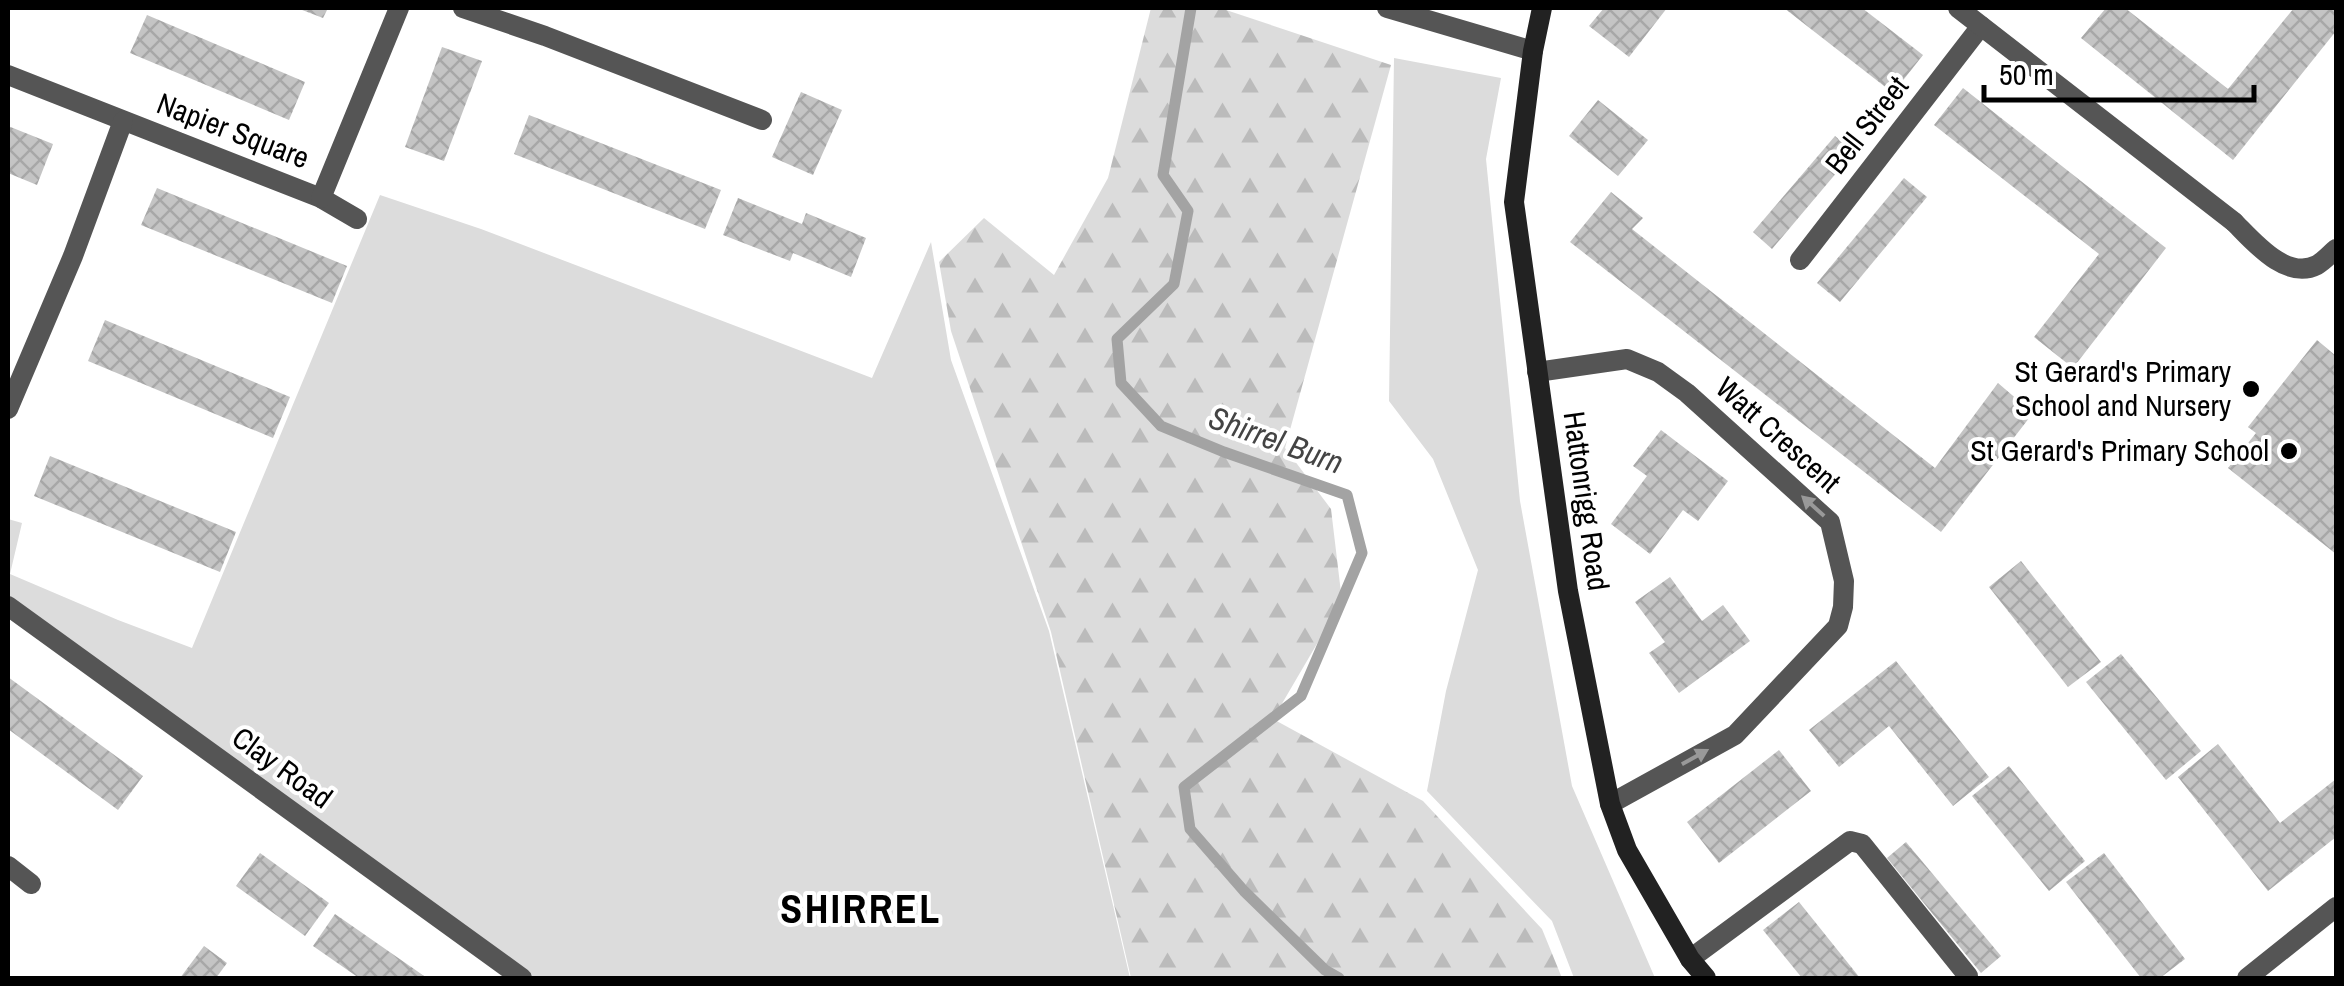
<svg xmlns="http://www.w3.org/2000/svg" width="2344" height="986" font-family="'Archivo Narrow',sans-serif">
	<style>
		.forest { fill: url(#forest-firs) }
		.green { fill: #dcdcdc }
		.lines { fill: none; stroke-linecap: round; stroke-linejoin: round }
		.stream { stroke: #a3a3a3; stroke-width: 11 }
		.building { fill: url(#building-cross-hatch) }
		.lane { stroke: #555; stroke-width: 20 }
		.street { stroke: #555; stroke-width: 20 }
		.secondary { stroke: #222; stroke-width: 20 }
		.oneway { fill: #999 }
		.poi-dot { fill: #000; stroke: #fff; stroke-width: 4 }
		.labels { text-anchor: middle; stroke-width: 8; stroke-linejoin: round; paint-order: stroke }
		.street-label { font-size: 30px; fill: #000; stroke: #fff }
		.poi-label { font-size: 30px; fill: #000; stroke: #fff; text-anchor: end }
		.water-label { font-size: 32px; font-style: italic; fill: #444; stroke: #fff }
		.district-label { font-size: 40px; font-weight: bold; letter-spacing: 2.5px; fill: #000; stroke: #fff }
	</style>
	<defs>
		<pattern id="forest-firs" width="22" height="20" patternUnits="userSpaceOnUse" patternTransform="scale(2.5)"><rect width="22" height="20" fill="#dcdcdc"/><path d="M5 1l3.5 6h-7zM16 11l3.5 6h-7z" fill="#bbb"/></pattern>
		<pattern id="building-cross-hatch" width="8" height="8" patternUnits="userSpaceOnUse" patternTransform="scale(2.5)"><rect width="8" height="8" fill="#c4c4c4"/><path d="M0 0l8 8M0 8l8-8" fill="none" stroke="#a7a7a7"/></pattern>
	</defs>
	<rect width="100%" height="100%" fill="#fff"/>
	<path class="forest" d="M1151 8H1220L1391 65 1285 448 1331 509 1342 601 1273 719 1423 801 1542 929 1562 978H1131L1051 632 951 331 939 262 984 218 1054 275 1108 178Z"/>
	<g class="green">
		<path d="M1394 58 1501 78 1486 159 1520 501 1572 786 1655 978H1574L1552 921 1427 791 1446 691 1478 570 1433 459 1389 401Z"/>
		<path d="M380 195 481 229 872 378 931 242 951 360 1049 631 1130 978H514L8 618V519L22 523 10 574 118 620 192 648Z"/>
	</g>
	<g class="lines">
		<path class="stream" d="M1191 8 1163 175 1188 211 1174 284 1117 339 1121 383 1161 426 1224 452 1347 495 1362 553 1301 696 1184 787 1190 829 1244 891 1325 970 1339 978"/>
	</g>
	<g class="building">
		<path d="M297 8H328L323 18Z"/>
		<path d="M1604 8H1667L1629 57 1589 26Z"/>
		<path d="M1784 8H1862L1923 55 1893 93Z"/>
		<path d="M2106 8H2125L2228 89 2294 8H2336V31L2233 160 2081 38Z"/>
		<path d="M147 15 305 82 289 120 130 53Z"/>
		<path d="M442 47 482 61 444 161 405 147Z"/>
		<path d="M1963 88 2166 248 2073 368 2034 337 2099 254 1934 125Z"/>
		<path d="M801 92 842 110 813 175 772 157Z"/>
		<path d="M1598 100 1648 140 1618 176 1569 136Z"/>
		<path d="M529 115 721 190 705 229 514 154Z"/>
		<path d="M8 126 53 144 37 185 8 173Z"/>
		<path d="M1835 136 1854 152 1772 249 1753 232Z"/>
		<path d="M1904 178 1927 197 1840 302 1817 283Z"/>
		<path d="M157 188 347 266 332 303 141 225Z"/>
		<path d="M1611 192 1643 218 1632 229 1935 468 1998 383 2033 413 1941 532 1570 242Z"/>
		<path d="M738 198 802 224 806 213 866 238 851 277 793 253 790 261 723 235Z"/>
		<path d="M105 320 290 397 273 438 88 361Z"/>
		<path d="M2317 340 2336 356V554L2228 468 2256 433 2248 427Z"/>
		<path d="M1661 430 1728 481 1698 521 1683 510 1650 554 1611 524 1647 476 1633 466Z"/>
		<path d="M50 456 236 532 220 572 34 496Z"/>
		<path d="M2021 561 2101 662 2068 687 1989 587Z"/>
		<path d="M1670 577 1702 621 1723 605 1750 641 1679 693 1649 653 1665 642 1635 602Z"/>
		<path d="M2121 654 2201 751 2166 780 2086 682Z"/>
		<path d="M1896 661 1989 777 1953 806 1889 726 1839 767 1809 730Z"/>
		<path d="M8 677 143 776 118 810 8 729Z"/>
		<path d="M2218 744 2280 823 2336 779V837L2268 891 2178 777Z"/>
		<path d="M1779 750 1811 791 1719 863 1687 822Z"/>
		<path d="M2009 766 2085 861 2049 891 1972 796Z"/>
		<path d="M1906 842 2001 956 1981 973 1887 858Z"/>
		<path d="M260 853 329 903 305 936 236 886Z"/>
		<path d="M2104 853 2185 959 2160 978H2141L2066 882Z"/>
		<path d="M1799 902 1860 978H1802L1763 930Z"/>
		<path d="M335 914 427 978H359L313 946Z"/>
		<path d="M204 946 227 963 216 978H180Z"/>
	</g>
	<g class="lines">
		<g class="lane">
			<path d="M2234 222C2253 241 2286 281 2317 265 2324 261 2330 254 2336 249"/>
			<path d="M1800 260 1981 26"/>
			<path d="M8 606 522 978"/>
			<path d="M1690 959 1850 841 1862 844 1968 976"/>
		</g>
		<g class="street">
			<path d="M463 8 545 36 762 120"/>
			<path d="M1387 8 1533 51"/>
			<path d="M1958 8 2234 222"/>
			<path d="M8 75 321 198 357 219"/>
			<path d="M321 198 399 8"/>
			<path d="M1537 372 1627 359 1658 372 1687 393 1830 522 1844 581 1843 607 1838 626 1735 735 1610 804"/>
			<path d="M8 409 73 256 123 121"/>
			<path d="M8 866 31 884"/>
			<path d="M2247 978 2336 907"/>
		</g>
		<path class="secondary" d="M1542 8 1533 51 1514 202 1568 591 1610 804 1627 850 1690 959 1706 978"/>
	</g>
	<defs><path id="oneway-solid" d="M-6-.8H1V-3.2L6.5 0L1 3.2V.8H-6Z" transform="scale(2.5)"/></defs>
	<g class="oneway">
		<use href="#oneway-solid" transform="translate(1813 506) rotate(-138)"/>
		<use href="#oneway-solid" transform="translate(1695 757) rotate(-29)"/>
	</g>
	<g class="poi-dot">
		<circle cx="2251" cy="389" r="10"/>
		<circle cx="2289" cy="451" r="10"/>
	</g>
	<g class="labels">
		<g class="street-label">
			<text transform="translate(1867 125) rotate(-52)" y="10">Bell Street</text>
			<text transform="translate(233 131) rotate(21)" y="10">Napier Square</text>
			<text transform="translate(1778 435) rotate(42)" y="10">Watt Crescent</text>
			<text transform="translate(1586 501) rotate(82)" y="10">Hattonrigg Road</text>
			<text transform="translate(282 768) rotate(36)" y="10">Clay Road</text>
		</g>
		<g class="poi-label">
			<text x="2231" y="382">St Gerard's Primary<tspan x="2231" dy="34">School and Nursery</tspan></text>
			<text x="2269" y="461">St Gerard's Primary School</text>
		</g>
		<g class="water-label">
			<text transform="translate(1276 440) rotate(20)" y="11">Shirrel Burn</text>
		</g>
		<g class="district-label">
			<text x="861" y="923">SHIRREL</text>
		</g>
	</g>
	<rect width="2344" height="986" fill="none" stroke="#000000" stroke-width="20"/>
	<path d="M1984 85v15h270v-15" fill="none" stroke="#000000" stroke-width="5"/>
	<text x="1999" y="85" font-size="30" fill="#000000" stroke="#ffffff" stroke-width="8" paint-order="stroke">50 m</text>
</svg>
